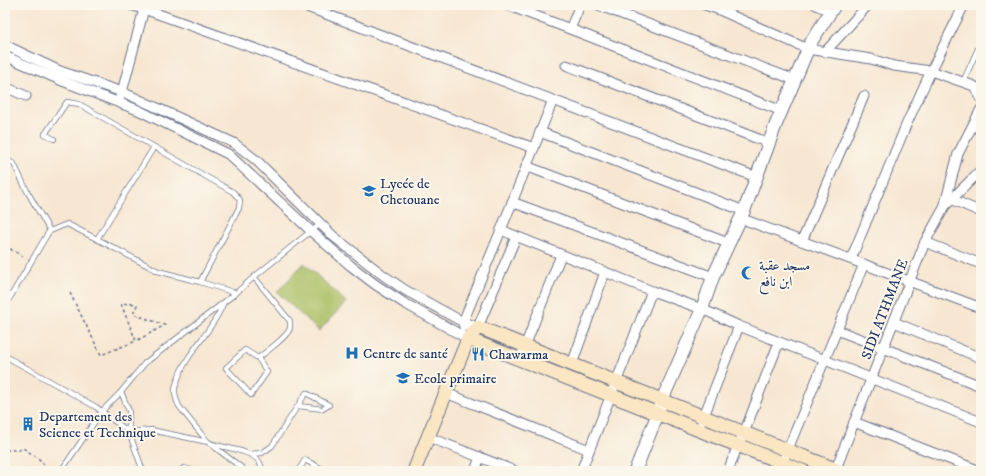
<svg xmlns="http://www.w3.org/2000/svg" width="986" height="476" font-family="'IM FELL DW Pica',Amiri,serif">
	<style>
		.green { fill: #a9bd61; stroke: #627660 }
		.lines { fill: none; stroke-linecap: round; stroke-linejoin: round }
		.service-casing { stroke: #686f87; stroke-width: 6 }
		.minor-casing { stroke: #686f87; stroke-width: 11 }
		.tertiary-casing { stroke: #686f87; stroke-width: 14 }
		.secondary-casing { stroke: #686f87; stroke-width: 15 }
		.path { stroke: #686f87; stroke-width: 1.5; stroke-dasharray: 3 3; stroke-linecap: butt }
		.service { stroke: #fff; stroke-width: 4.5 }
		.minor { stroke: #fff; stroke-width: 9 }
		.tertiary { stroke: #fff; stroke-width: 12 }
		.secondary { stroke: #fbe6c4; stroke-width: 13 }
		.labels { text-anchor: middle; stroke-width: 4; stroke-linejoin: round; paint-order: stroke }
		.poi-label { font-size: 14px; fill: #1b2f5e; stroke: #fbf7ec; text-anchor: start }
		.street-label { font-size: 14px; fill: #1b2f5e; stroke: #fbf7ec }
	</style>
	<rect width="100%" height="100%" fill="#fbf7ec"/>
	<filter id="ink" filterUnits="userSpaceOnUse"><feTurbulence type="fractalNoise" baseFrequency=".025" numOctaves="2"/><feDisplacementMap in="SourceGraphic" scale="8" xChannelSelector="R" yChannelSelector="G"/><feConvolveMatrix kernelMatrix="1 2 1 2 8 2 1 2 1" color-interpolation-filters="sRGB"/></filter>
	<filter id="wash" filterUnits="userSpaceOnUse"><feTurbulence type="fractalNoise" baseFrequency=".012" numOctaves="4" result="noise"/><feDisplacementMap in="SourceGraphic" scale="16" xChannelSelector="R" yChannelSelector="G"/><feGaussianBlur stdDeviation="0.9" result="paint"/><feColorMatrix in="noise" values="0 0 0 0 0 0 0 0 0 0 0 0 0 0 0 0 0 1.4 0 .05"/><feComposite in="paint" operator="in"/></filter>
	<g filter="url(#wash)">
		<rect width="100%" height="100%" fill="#f7e7d2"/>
		<path class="green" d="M304 263 346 302 319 331 277 292Z"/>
	</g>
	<g filter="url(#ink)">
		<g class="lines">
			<g class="service-casing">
				<g id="service">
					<path d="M963 82 981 42"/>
					<path d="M977 91 981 83"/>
					<path d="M54 139 45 134 67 102 79 104 233 192 240 200 239 208 200 282 236 293"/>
					<path d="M154 147 97 239 158 271 200 282"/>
					<path d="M5 159 14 164 27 191 50 231"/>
					<path d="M254 277 290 321C290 322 290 327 290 328 289 335 265 353 258 358L267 372 251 395 226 368 245 350 258 358"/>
					<path d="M223 304C212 333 185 353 177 382 176 385 174 389 175 391 175 395 177 402 179 406 182 410 207 442 210 443 223 448 249 450 258 460 261 463 261 467 262 471"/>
					<path d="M5 306 48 233 50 231 67 224 97 239"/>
					<path d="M5 356 96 407 129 432 143 471"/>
					<path d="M121 392 129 411V432L151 430 208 442 242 468 244 471"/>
					<path d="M250 454 262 453 272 446 306 393 329 405 323 409 298 406"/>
					<path d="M61 471 102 411 121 392 145 363 236 293 254 277 311 231 321 224"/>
					<path d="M180 471 184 468 194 471"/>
					<path d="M298 471 305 460 326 471"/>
				</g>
			</g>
			<g class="minor-casing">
				<g id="minor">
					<path d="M302 5 756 177"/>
					<path d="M507 5 570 29 580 5"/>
					<path d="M598 5 795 80"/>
					<path d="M705 5 717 9 808 49 871 59 894 66 931 71 964 5"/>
					<path d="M816 5 831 11"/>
					<path d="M144 9 534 148"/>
					<path d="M570 29 782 111"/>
					<path d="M5 45 60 71 122 92 138 99 234 143 256 160 333 236 383 275 405 290 463 322 478 327 516 237"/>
					<path d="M825 52 868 5"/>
					<path d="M5 56 60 80 138 110 228 154 311 231 351 266 376 285 404 303 468 339"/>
					<path d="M566 65 769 143"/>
					<path d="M5 87 26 96"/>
					<path d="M120 97 122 92 144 9 130 5"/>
					<path d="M553 100 501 230 652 291 702 309 739 326 981 422"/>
					<path d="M540 132 744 211"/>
					<path d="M526 166 728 243"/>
					<path d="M951 199 981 212"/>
					<path d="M512 202 713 277"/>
					<path d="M945 204 958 154 981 109"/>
					<path d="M740 218 981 308"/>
					<path d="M802 241 864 96"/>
					<path d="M925 242 981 264"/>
					<path d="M851 259 907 123 931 71 974 86 981 98"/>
					<path d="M894 322 981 358"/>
					<path d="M464 327 463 322 501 230"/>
					<path d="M837 330 981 386"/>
					<path d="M520 360 525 346 561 255"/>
					<path d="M572 364 605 272"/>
					<path d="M446 393 589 450"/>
					<path d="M702 421 739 326"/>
					<path d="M854 422 980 471"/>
					<path d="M428 437 515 471"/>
					<path d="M475 471 480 457"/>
					<path d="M581 471 652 291"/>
					<path d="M728 471 738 445 744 433 779 342"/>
					<path d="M779 471 864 264"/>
					<path d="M835 471 925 242 945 206 981 170"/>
				</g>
			</g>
			<g class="tertiary-casing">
				<path id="tertiary" d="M635 471 658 413 662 400 702 309 713 277 744 211 776 124 811 42 835 5"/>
			</g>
			<g class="secondary-casing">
				<g id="secondary">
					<path d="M468 339 803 471"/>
					<path d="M414 471 468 339 478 327 840 471"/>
				</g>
			</g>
			<g class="path">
				<path d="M5 246 26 258"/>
				<path d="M70 293 101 355 136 341"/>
				<path d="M131 303 137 305 133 314 165 325 136 341 121 304Z"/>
				<path d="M6 450H19L23 448 38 458 49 470"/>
			</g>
			<use href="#service" class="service"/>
			<use href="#minor" class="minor"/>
			<use href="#tertiary" class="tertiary"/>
			<use href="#secondary" class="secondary"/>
		</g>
	</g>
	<defs>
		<g id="school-bare" transform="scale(1.08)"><path d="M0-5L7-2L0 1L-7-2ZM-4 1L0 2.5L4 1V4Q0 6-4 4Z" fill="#1f6fb2" stroke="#fbf7ec" stroke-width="2.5" paint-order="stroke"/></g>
		<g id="mosque-bare" transform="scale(1.08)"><path d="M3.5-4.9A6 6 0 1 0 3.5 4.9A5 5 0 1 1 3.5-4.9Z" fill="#1f6fb2" stroke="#fbf7ec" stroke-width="2.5" paint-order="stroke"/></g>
		<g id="hospital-bare" transform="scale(1.08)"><path d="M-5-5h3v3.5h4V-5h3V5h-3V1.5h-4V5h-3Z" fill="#1f6fb2" stroke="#fbf7ec" stroke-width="2.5" paint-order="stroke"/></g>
		<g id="restaurant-bare" transform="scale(1.08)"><path d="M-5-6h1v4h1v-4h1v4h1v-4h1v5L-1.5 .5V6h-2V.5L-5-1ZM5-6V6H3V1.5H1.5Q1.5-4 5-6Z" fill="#1f6fb2" stroke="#fbf7ec" stroke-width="2.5" paint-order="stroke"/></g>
		<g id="building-bare" transform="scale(1.08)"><path d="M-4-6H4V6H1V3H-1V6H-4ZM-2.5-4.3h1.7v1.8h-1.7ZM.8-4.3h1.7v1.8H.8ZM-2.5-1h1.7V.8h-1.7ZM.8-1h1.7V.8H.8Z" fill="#1f6fb2" stroke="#fbf7ec" stroke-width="2.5" paint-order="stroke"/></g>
	</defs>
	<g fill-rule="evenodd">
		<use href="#school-bare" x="369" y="191"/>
		<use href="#mosque-bare" x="748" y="273"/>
		<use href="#hospital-bare" x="352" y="353"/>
		<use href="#restaurant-bare" x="478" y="354"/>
		<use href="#school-bare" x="403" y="378"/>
		<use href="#building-bare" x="28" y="424"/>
	</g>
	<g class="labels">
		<g class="poi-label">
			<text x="380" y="188">Lycée de<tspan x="380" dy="16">Chetouane</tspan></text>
			<text x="759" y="270">مسجد عقبة<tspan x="759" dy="16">ابن نافع</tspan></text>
			<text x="363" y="358">Centre de santé</text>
			<text x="489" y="359">Chawarma</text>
			<text x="414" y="383">Ecole primaire</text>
			<text x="39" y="421">Departement des<tspan x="39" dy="16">Science et Technique</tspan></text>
		</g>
		<g class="street-label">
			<text transform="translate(884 309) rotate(-69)" y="5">SIDI ATHMANE</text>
		</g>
	</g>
	<rect width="986" height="476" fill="none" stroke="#fbf7ec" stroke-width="20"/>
</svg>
